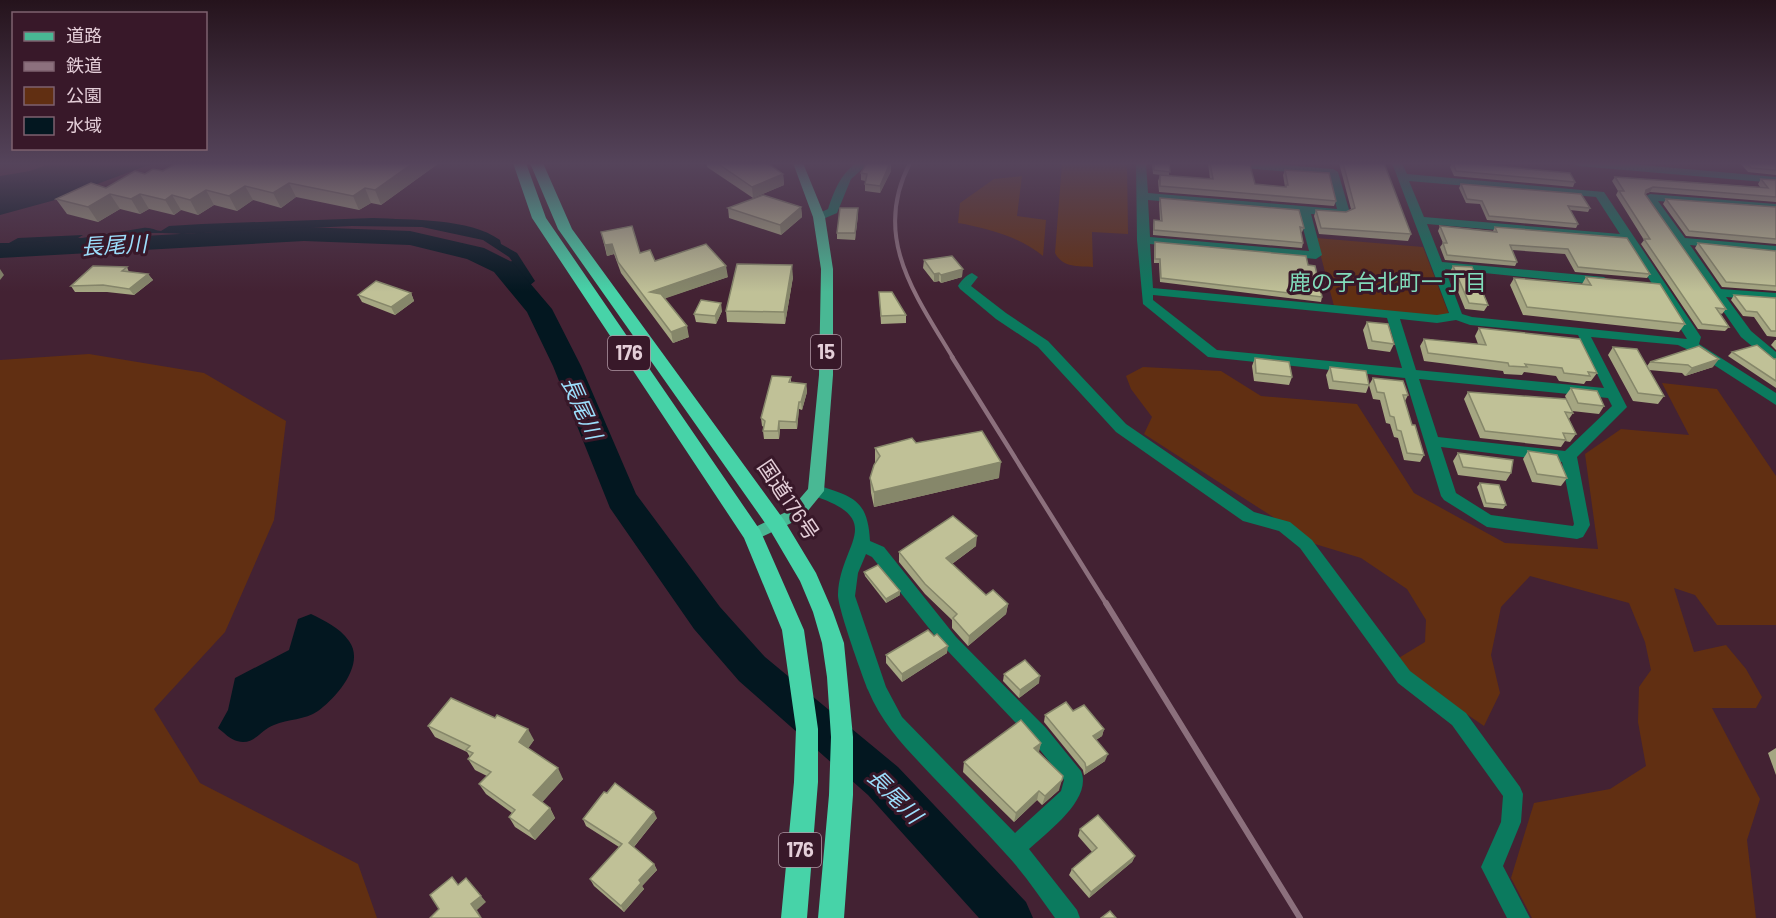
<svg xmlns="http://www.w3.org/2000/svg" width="1776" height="918" font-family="Barlow,'Noto Sans JP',sans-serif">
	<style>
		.green { fill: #612f12 }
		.water { fill: #031720 }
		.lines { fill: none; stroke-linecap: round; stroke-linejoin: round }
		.river { fill: #031720; fill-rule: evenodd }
		.minor { fill: #0b7a5e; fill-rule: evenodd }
		.major { fill: #49b894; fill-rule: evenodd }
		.highway { fill: #47d3a8; fill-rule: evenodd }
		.rail-far2 { stroke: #8c707d; stroke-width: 4 }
		.rail-far1 { stroke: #8c707d; stroke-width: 4.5 }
		.rail { stroke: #8c707d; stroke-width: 6 }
		.wall { fill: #a5a682 }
		.shaded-wall { fill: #86876a }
		.building { fill: #c0c197; stroke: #86876a; stroke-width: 1.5 }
		.labels { text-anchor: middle; stroke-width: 6; stroke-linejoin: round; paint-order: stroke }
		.shield { fill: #381829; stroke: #b097a4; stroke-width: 1.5 }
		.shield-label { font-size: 20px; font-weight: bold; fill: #e4ced8 }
		.street-label { font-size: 21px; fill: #e4ced8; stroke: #381829 }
		.water-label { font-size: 22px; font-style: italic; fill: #9cdefc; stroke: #381829 }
		.neighbourhood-label { font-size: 22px; fill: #81dcbb; stroke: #381829 }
	</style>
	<rect width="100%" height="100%" fill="#432233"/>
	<g class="green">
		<path d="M1062 163H1127L1128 234 1092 232 1093 267C1078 266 1063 268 1055 253Z"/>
		<path d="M1022 176 1017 216 1046 220 1043 256C1020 237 987 228 958 223L960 203 994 179Z"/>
		<path d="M1316 238 1423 247 1450 317 1334 306Z"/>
		<path d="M89 354 204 373 286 421 274 520 225 632 154 709 200 783 358 864 377 918H0V360Z"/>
		<path d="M1143 367 1221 371 1261 396 1357 404 1414 493 1505 543 1598 549 1585 454 1621 429 1689 435 1662 383 1717 389 1776 476V625H1717L1695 595 1674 588 1694 652 1726 645 1746 669 1762 697 1756 708H1712L1760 799 1747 840 1756 918H1532L1511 878 1534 803 1610 789 1646 766 1638 722 1639 687 1651 670 1645 642 1629 603 1530 576 1501 607 1491 655 1500 693 1484 726 1408 674 1397 659 1425 642 1426 620 1407 589 1361 558 1315 544 1144 434 1152 417 1131 389 1126 376Z"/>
	</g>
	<g class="water">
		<path d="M52 163H154L89 187 88 191 0 215V176L30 171Z"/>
		<path d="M373 218C410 220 470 218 500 240L501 244 517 253 535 281 529 286 512 274 505 265 512 261 509 257 483 240 422 227 352 226 182 234C155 232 120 232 94 242L124 243 133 238 178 237 147 239 140 245 153 247 149 248C133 250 118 242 105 245L104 249H96L90 244C77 249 70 253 54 253L49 247H72L76 244C63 238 17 245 0 247V243H9L18 238 83 235 78 238H82C102 235 123 231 143 228 151 227 156 231 161 231L169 226 202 224Z"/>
		<path d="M311 614C325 621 339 627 349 641 366 664 336 698 318 711 305 720 288 719 274 725 260 730 254 746 237 741 231 740 223 732 218 728L228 710 235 678 289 650 298 619Z"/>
	</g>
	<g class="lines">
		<path class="river" d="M304 227 410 231 484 248 512 262 552 309 581 366 636 494 720 607 765 657 898 767 1026 902 1033 918H979L868 795 739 681 694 629 610 508 553 366 527 312 494 272 467 259 410 245 304 241 0 258V244Z"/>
		<g class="minor">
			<path d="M856 163H869L851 179 837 213 823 219H815V215L828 209C834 191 840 175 856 163Z"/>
			<path d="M1136 163H1146L1148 193 1337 209 1328 175 1219 166 1214 163H1265L1333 169 1338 172 1350 213 1344 216 1311 214 1322 255 1316 259 1150 244 1153 288 1437 315 1449 313 1392 163H1402L1407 174 1604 192 1701 337 1699 344 1776 393V405L1697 354 1678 345 1591 337 1627 407 1577 457 1590 525 1583 537 1577 539 1487 527 1444 500 1441 496 1405 378 1208 357 1143 304 1137 240ZM1409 181 1596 197 1620 234 1424 217ZM1148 200 1299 213 1309 251 1150 237ZM1427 224 1625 241 1687 339 1472 317 1462 314 1445 269 1604 285 1610 281 1604 277 1442 262ZM1153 295 1387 318 1402 368 1217 350 1153 300ZM1400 319 1437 323 1456 320 1470 325 1578 335 1604 388 1416 370ZM1419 379 1608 398 1612 406 1565 451 1438 437ZM1441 447 1562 462 1574 524 1573 526 1491 515 1456 493Z"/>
			<path d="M1573 163H1620L1776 177V183L1578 166Z"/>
			<path d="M1650 194 1776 204V210L1658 201 1685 238 1776 246V254L1690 245 1721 289 1776 293V301L1726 297 1751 331 1776 352V363L1771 362 1741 337 1644 197Z"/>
			<path d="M972 273 978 277 971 286 1006 313 1048 341 1126 424 1254 512 1290 522 1312 540 1410 671 1466 713 1520 787 1523 794 1521 822 1503 866 1530 918H1507L1481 867 1501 822 1503 796 1452 725 1398 683 1300 548 1279 531 1243 521 1116 432 1038 347 996 319 960 289 958 286C961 281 966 275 972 273Z"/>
			<path d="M816 485C852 496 868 499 870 541L884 547 956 637 1046 728 1081 771C1093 799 1047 832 1029 849L1077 910 1080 918H1055C1039 896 1024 873 1005 853 982 827 957 802 933 777 907 749 883 726 868 690 862 675 837 606 838 594 840 543 889 520 811 495L808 491 811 487ZM866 554 872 557 944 647 1032 740 1064 780 1061 791 1015 833 902 717 886 687 855 596 858 573Z"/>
		</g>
		<path class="major" d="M793 163H803L825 217 833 269V375L824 491 802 518 753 541 747 539 745 535 747 531 790 510 808 489 819 375 821 269 813 217Z"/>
		<g class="highway">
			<path d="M513 163H526L546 218 760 530 804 630 818 729V782L807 918H781L794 782 796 729 782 630 744 538 532 218Z"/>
			<path d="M530 163H543L572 229 784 520 816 573 833 612 844 643 853 737V795L844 918H818L829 795 831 737 827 677 822 643 813 612 800 581 770 530 558 229Z"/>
		</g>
		<path class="rail-far2" d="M910 163C871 237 916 296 953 358"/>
		<path class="rail-far1" d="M952 357 1107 605"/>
		<path class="rail" d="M1106 603 1300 918"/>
	</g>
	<g class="wall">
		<path d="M177 163H439L381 205 371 203 359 210 296 197 281 208 253 200 237 211 214 205 198 215 181 210 174 215 149 209 140 214 120 209 98 222 67 214 56 199 106 188 145 174 163 171Z"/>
		<path d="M707 163H767L783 174 784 185 753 198 707 167Z"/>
		<path d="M891 163V171L880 193 865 191V181L861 180V173Z"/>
		<path d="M1152 163H1169V176L1153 174Z"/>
		<path d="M1208 163H1227L1255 184 1285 187 1283 175 1285 170 1336 201 1334 206 1159 192 1158 181 1160 175 1210 179Z"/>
		<path d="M1339 163H1384L1411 234 1408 241 1319 234 1314 216 1316 210 1346 212 1351 209Z"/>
		<path d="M1452 163H1464L1575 182 1573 187 1454 176 1450 167Z"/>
		<path d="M1740 163H1776V175L1748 172Z"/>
		<path d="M1615 177 1760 187 1758 184 1761 179 1776 180V202L1650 192 1645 194 1726 309 1722 314 1720 313 1729 327 1725 331 1698 329 1641 244 1644 240 1616 195 1618 191 1612 181Z"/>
		<path d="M1461 184 1590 208 1588 212 1570 210 1578 224 1576 228 1487 220 1480 204 1466 203 1459 188Z"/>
		<path d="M1160 198 1304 228 1302 232H1301L1303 243 1302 248 1153 235V225L1154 220 1160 221 1159 203Z"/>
		<path d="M1666 199 1776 207V244L1686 236 1663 204Z"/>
		<path d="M801 207 802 217 781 235 729 218 728 208Z"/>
		<path d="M858 215 855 240 837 239V233Z"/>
		<path d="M1440 226 1493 231 1495 227 1650 274 1647 278 1575 272 1565 254 1512 250 1517 262 1515 266 1445 260 1440 247 1443 243 1438 231Z"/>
		<path d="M601 232 655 261 728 277 665 298 689 337 673 343 621 273 614 254 607 256Z"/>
		<path d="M1155 242 1308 265 1322 297 1321 302 1160 282 1159 263H1154V247Z"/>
		<path d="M1698 243 1776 251V291L1722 287 1695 248Z"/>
		<path d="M924 260 962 277 941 283 939 281 934 282 923 268Z"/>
		<path d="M1453 266 1488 305 1484 311 1465 309 1450 272Z"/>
		<path d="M127 267 129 272 148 274 153 280 134 295 107 292H75L71 286Z"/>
		<path d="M793 277 785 324 727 322 726 311Z"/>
		<path d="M1586 277 1685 324 1679 332 1523 315 1510 285 1514 278 1582 284Z"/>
		<path d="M879 292 906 315V323L881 324Z"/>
		<path d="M411 293 414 301 395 315 362 302 358 295Z"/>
		<path d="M1734 295 1776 298V337L1767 336 1754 317 1743 316 1731 300Z"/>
		<path d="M722 311 716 324 696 322 694 314Z"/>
		<path d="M1367 322 1394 344 1390 352 1368 349 1363 330Z"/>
		<path d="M1479 328 1597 373 1591 381H1586L1584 384 1559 381 1556 376 1524 372 1522 375 1504 374 1503 371 1424 361 1420 346 1424 339 1478 344 1475 336Z"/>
		<path d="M1775 340H1776V350L1771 345Z"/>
		<path d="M1613 347 1647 366 1650 362 1713 367 1685 376 1682 373 1649 370 1664 396 1658 404 1633 401 1608 355Z"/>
		<path d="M1732 352 1776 359V388L1728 356Z"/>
		<path d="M1255 358 1292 377 1289 385 1254 381 1252 366Z"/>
		<path d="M1330 367 1369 385 1366 393 1329 389 1326 375Z"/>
		<path d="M791 377V383L806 384 807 392 802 410 799 409 797 429H780L779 439H764L763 431 764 427 762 426 761 418Z"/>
		<path d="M1373 378 1408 395 1405 401 1412 425 1424 455 1420 462 1404 460 1398 438 1394 437 1390 424 1386 423 1380 400 1373 399 1369 385Z"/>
		<path d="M1571 388 1604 406 1599 414 1572 411 1565 396Z"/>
		<path d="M1468 392 1573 413 1569 419 1576 434 1570 442 1565 441 1561 447 1480 438 1464 399Z"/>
		<path d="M916 443 999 478 874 507 871 493 870 478 875 463V448Z"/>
		<path d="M1528 451 1567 478 1561 486 1532 482 1523 459Z"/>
		<path d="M1458 453 1511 473 1506 481 1458 475 1453 461Z"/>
		<path d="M1480 483 1506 505 1503 509 1484 507 1477 487Z"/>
		<path d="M976 546 952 564 986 595 1008 604 1006 614 968 646 952 628V620L925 594 899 562V552Z"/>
		<path d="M864 572 900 595 886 603 865 576Z"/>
		<path d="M947 653 902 682 886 663V655Z"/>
		<path d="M1004 674 1039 683 1019 698 1003 681Z"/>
		<path d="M1073 711 1104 729 1102 736 1096 740 1105 761 1084 775 1083 770 1044 722 1045 715Z"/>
		<path d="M428 726 534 740 528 748 563 779 542 802 550 808 555 818 535 840 515 827 509 817 512 813 486 794 479 784 487 776 475 770 468 759 470 757 467 752 435 737Z"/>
		<path d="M1041 743 1038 753 1059 790 1042 805 1037 800 1014 822 963 772 964 762Z"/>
		<path d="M1776 748V775L1768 753Z"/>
		<path d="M657 818 634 847 654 864 657 870 642 886 644 889 624 912 594 886 590 879 619 847 586 826 583 819Z"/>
		<path d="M1080 829 1135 856 1132 862 1089 898 1069 875 1072 869 1092 852 1078 836Z"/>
	</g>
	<g class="shaded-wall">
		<path d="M413 163H439L381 205 375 190Z"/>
		<path d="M890 163 891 171 880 193V186Z"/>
		<path d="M783 174 784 185 753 198 752 187Z"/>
		<path d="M289 183 296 197 281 208 273 193Z"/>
		<path d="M245 186 253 200 237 211 229 196Z"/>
		<path d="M1653 187 1650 192 1643 195 1646 190Z"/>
		<path d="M365 188 371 203 359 210 353 196Z"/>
		<path d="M206 190 214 205 198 215 190 200Z"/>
		<path d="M110 194 120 209 98 222 88 207Z"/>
		<path d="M140 194 149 209 140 214 131 199Z"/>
		<path d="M172 195 181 210 174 215 165 200Z"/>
		<path d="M801 207 802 217 781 235 780 225Z"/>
		<path d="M858 208V215L855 240V233Z"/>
		<path d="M612 244 614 254 607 256 605 245Z"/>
		<path d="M792 265 793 277 785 324 784 312Z"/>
		<path d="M726 266 728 277 652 303 650 292Z"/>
		<path d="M0 269 4 275 0 280Z"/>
		<path d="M963 269 962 277 941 283V275Z"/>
		<path d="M939 273V281L934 282V274Z"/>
		<path d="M148 274 153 280 134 295 129 289Z"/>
		<path d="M411 293 414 301 395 315 391 307Z"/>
		<path d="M721 303 722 311 716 324 715 316Z"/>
		<path d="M687 326 689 337 673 343 671 332Z"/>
		<path d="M1719 359 1713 367 1685 376 1692 368Z"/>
		<path d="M806 384 807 392 802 410 801 402Z"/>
		<path d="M799 402V409L797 429 796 422Z"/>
		<path d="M779 421 780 429 779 439 778 431Z"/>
		<path d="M1001 462 999 478 874 507V492Z"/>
		<path d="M977 536 976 546 945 569 946 558Z"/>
		<path d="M900 591V595L886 603V599Z"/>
		<path d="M1008 604 1006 614 968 646 969 636Z"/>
		<path d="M948 646 947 653 902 682V674Z"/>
		<path d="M1040 676 1039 683 1019 698 1020 690Z"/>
		<path d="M528 729 534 740 525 753 519 742Z"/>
		<path d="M1104 729 1102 736 1091 743 1093 736Z"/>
		<path d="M1041 743 1039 752 1032 758 1034 748Z"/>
		<path d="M1108 754 1105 761 1084 775 1086 768Z"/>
		<path d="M558 768 563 779 539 806 533 795Z"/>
		<path d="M1062 780 1059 790 1042 805 1045 796Z"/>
		<path d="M1039 791 1037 800 1014 822 1016 813Z"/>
		<path d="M550 808 555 818 535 840 529 831Z"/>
		<path d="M654 812 657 818 632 849 629 843Z"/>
		<path d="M1135 856 1132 862 1089 898 1091 892Z"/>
		<path d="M654 864 657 870 642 886 644 889 624 912 621 906 639 880Z"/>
		<path d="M481 896 486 902 477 910 482 918 471 904Z"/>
	</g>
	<g class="building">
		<path d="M177 163H413L375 190 365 188 353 196 289 183 273 193 245 186 229 196 206 190 190 200 172 195 165 200 140 194 131 199 110 194 88 207 56 199 91 183 106 188 135 171 145 174 153 169 163 171Z"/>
		<path d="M717 163H767L783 174 752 187Z"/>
		<path d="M867 163H890L880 186 865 184 867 174 861 173Z"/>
		<path d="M1154 163H1169L1170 172 1154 170Z"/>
		<path d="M1210 163H1227L1250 165 1255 184 1286 187V185H1288L1285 170 1329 173 1336 201 1160 186V175L1213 179Z"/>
		<path d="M1343 163H1384L1411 234 1321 228 1316 210 1346 212 1355 208Z"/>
		<path d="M1453 163H1464L1570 173 1575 182 1456 171Z"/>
		<path d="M1747 163H1776V170L1751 168Z"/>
		<path d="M1615 177 1768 188 1761 179 1776 180V197L1653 187 1646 190 1645 194 1726 309 1716 308 1729 327 1702 324 1644 239H1650L1619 191H1624Z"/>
		<path d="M1461 184 1581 194 1590 208 1568 206 1578 224 1489 216 1482 201 1467 199Z"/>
		<path d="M763 195 801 207 780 225 728 208Z"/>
		<path d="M1160 198 1299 210 1304 228 1300 227 1303 243 1154 230V220L1162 221Z"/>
		<path d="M1666 199 1776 207V239L1689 231Z"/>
		<path d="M840 208H858L855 233H837Z"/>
		<path d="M632 226 640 253 650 250 655 261 706 244 726 266 650 292 661 294 687 326 671 332 618 262 612 244 605 245 601 232Z"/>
		<path d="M1440 226 1497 232 1495 227 1627 238 1650 274 1578 267 1568 249 1510 245 1517 262 1447 255 1443 243H1447Z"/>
		<path d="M1155 242 1306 256 1308 265 1315 266 1322 297 1161 278 1160 259H1155Z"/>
		<path d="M1698 243 1776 251V286L1726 282Z"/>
		<path d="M952 256 963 269 941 275 939 273 934 274 924 260Z"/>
		<path d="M737 264 792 265 784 312 726 311Z"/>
		<path d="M93 266 127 267 122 271 148 274 129 289 103 285 71 286Z"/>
		<path d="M1453 266 1472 267 1488 305 1469 303Z"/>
		<path d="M1586 277 1660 284 1685 324 1527 307 1514 278 1591 285Z"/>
		<path d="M376 281 411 293 391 307 358 295Z"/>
		<path d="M879 292H892L906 315 881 316Z"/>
		<path d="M1734 295 1776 298V331H1771L1757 312 1746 311Z"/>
		<path d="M701 300 721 303 715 316 694 314Z"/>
		<path d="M1367 322 1388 324 1394 344 1372 341Z"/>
		<path d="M1479 328 1580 339 1597 373 1588 372 1590 376 1564 373 1562 368 1525 364 1527 367 1509 366 1508 363 1428 353 1424 339 1486 345Z"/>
		<path d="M1757 345 1774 359H1776V381L1732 352Z"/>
		<path d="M1699 346 1719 359 1692 368 1688 365 1650 362Z"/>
		<path d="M1613 347 1637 349 1664 396 1638 393Z"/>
		<path d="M1255 358 1289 362 1292 377 1256 373Z"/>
		<path d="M1330 367 1366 371 1369 385 1333 381Z"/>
		<path d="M772 376 791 377 789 382 806 384 801 402H799L796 422 779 421 778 431H763L765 421 761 418Z"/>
		<path d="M1373 378 1403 381 1408 395H1403L1412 425H1415L1424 455 1407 453 1401 431 1397 430 1394 417 1390 416 1384 393 1377 392Z"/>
		<path d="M1571 388 1597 391 1604 406 1578 403Z"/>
		<path d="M1468 392 1566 399 1573 413 1565 412 1576 434 1563 433 1566 440 1485 431Z"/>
		<path d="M982 431 1001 462 874 492 870 478 874 465 880 456 875 448 912 438 916 443Z"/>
		<path d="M1528 451 1557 455 1567 478 1537 474Z"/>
		<path d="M1458 453 1513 460 1511 473 1463 467Z"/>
		<path d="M1480 483 1499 485 1506 505 1486 503Z"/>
		<path d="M953 516 977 536 946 558 986 595 993 590 1008 604 969 636 953 618 957 614 925 584 899 552Z"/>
		<path d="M878 565 900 591 886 599 864 572Z"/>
		<path d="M928 630 934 636 937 634 948 646 902 674 886 655Z"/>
		<path d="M1025 660 1040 676 1020 690 1004 674Z"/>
		<path d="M451 698 495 718 497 715 528 729 519 742 558 768 533 795 550 808 529 831 509 817 515 810 479 784 491 772 468 759 473 753 466 750 470 746 428 726Z"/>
		<path d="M1066 702 1073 711 1084 705 1104 729 1093 736 1108 754 1086 768 1085 763 1045 715Z"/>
		<path d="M1021 720 1041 743 1034 748 1063 776 1062 780 1045 796 1039 791 1016 813 964 762Z"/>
		<path d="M615 783 654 812 629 843 654 864 639 880 641 883 621 906 590 879 622 844 583 819 604 792 607 793Z"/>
		<path d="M1098 815 1135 856 1091 892 1072 869 1097 848 1080 829Z"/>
		<path d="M452 877 458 885 466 878 481 896 471 904 481 918H430L439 909 430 895Z"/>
		<path d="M1110 911 1116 918H1101Z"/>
	</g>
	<linearGradient id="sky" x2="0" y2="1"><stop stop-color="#25131c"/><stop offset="0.56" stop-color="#55445b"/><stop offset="1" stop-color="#55445b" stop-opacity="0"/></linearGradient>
	<rect width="1776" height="292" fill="url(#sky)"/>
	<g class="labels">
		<g class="shield">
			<rect x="811" y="335" width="30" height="34" rx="4.5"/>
			<rect x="608" y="336" width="42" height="34" rx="4.5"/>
			<rect x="779" y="833" width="42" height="34" rx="4.5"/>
		</g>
		<g class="shield-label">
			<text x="826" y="359">15</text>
			<text x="629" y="360">176</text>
			<text x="800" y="857">176</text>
		</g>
		<g class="street-label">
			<text transform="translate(788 500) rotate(56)" y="7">国道176号</text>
		</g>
		<g class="water-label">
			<text transform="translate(114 245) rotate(-3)" y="8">長尾川</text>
			<text transform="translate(582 408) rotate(66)" y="8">長尾川</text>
			<text transform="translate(895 796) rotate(45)" y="8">長尾川</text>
		</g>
		<g class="neighbourhood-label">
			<text x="1388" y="290">鹿の子台北町一丁目</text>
		</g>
	</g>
	<rect x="12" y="12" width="195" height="138" fill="#381829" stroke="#7d616f" stroke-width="1.5"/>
	<rect x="24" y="32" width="30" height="9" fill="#49b894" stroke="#7d616f" stroke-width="1.5"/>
	<text x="66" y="42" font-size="18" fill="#e4ced8">道路</text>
	<rect x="24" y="62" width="30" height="9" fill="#8c707d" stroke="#7d616f" stroke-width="1.5"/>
	<text x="66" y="72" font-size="18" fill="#e4ced8">鉄道</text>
	<rect x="24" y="87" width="30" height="18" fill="#612f12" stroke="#7d616f" stroke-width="1.5"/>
	<text x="66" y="102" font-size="18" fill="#e4ced8">公園</text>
	<rect x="24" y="117" width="30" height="18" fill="#031720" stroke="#7d616f" stroke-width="1.5"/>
	<text x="66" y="132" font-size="18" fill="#e4ced8">水域</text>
</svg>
